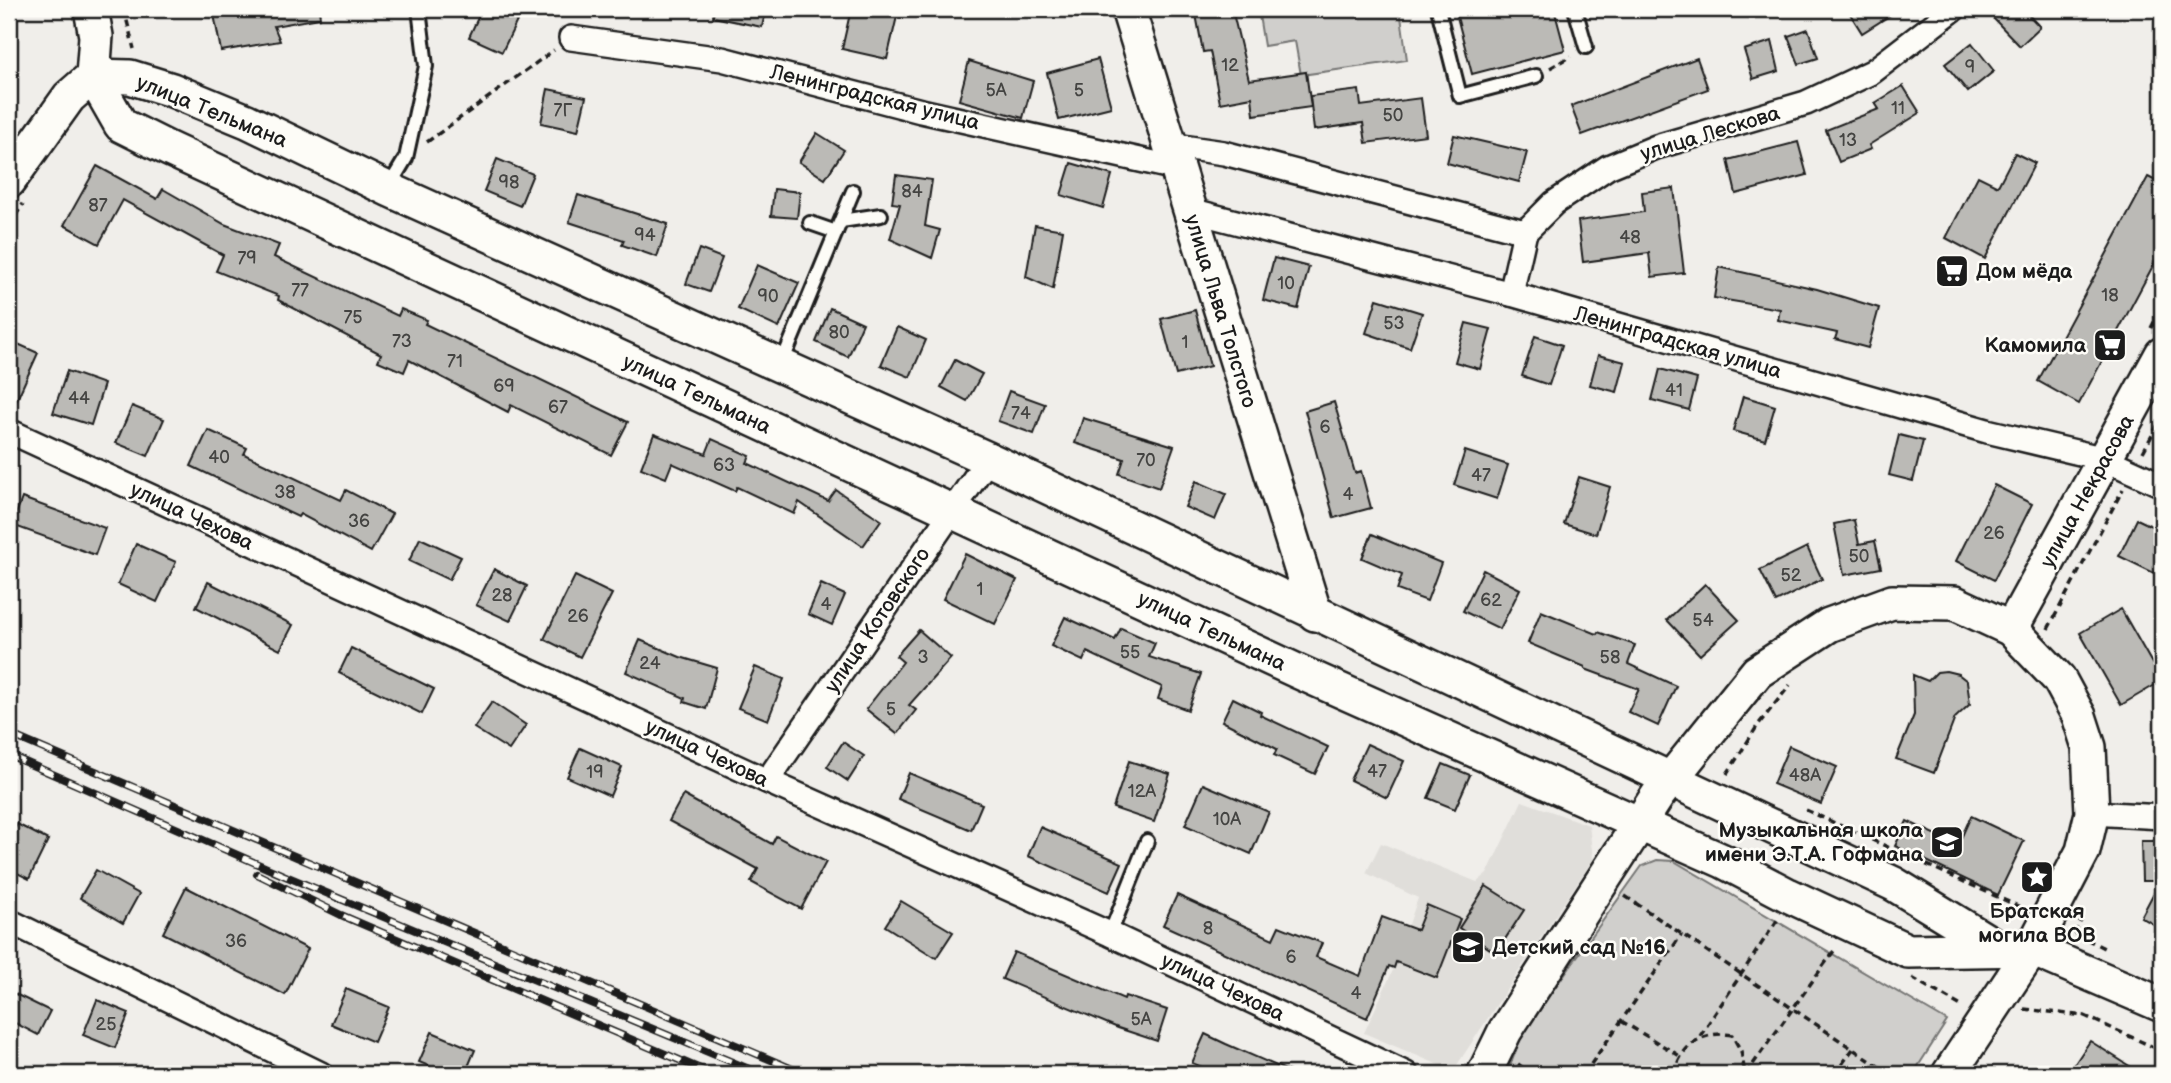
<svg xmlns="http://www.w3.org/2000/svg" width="2171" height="1083" font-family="'Balsamiq Sans',sans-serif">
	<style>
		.built { fill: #e0deda }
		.green { fill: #d0cfcc; stroke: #767674; stroke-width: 2 }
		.building { fill: #bbbab6; stroke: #1c1c1c; stroke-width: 2 }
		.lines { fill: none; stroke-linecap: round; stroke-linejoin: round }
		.lane-casing { stroke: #1c1c1c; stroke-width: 18 }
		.street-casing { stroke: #1c1c1c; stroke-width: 28 }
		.secondary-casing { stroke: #1c1c1c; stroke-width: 38 }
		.path { stroke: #1c1c1c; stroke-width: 3.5; stroke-dasharray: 7 5; stroke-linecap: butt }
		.lane { stroke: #fdfcf7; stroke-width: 12 }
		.street { stroke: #fdfcf7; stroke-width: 23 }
		.secondary { stroke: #fdfcf7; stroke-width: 33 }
		.rail-casing { stroke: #1c1c1c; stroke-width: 8 }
		.rail { stroke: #fdfcf7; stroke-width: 5; stroke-dasharray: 16; stroke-linecap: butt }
		.labels { text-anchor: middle; stroke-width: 5; stroke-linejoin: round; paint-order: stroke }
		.number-label { font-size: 18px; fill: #444442 }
		.street-label { font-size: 21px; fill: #1c1c1c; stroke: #fdfcf7 }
		.poi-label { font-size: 21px; font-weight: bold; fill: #1c1c1c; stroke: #fdfcf7; text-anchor: start }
	</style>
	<rect width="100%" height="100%" fill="#f0eeea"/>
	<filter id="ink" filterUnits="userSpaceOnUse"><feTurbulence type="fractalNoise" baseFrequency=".0143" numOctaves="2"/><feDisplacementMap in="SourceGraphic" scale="14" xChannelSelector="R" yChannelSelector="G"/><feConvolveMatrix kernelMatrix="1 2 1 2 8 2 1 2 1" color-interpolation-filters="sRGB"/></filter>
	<g filter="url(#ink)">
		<path class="built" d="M1522 801 1589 825 1593 859 1453 1071 1364 1033 1394 968 1418 898 1366 873 1381 843 1477 882 1487 874Z"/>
		<g class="green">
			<path d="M1258 9H1400L1407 60 1301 75 1295 41 1264 46Z"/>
			<path d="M1657 860 1674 861 1947 1021 1913 1074H1507L1523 1032 1642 866Z"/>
		</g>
		<g class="building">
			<path d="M213 9H319L320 18 274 26 280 41 221 51Z"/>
			<path d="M482 9H491L517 21 502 52 469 37Z"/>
			<path d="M714 9H766L762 27 713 17Z"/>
			<path d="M851 9 898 12 887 59 842 49Z"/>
			<path d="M1195 9H1232L1249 80 1306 72 1311 107 1254 115 1252 97 1220 103 1210 51 1203 52Z"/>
			<path d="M1455 9H1554L1565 50 1472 74Z"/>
			<path d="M1847 9H1900L1862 33Z"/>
			<path d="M2003 9H2023L2040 27 2020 46 1993 18Z"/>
			<path d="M1808 29 1818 58 1799 64 1788 36Z"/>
			<path d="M1772 41 1779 71 1753 79 1744 50Z"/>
			<path d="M1972 43 1994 71 1968 92 1945 64Z"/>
			<path d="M1697 58 1708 89 1582 135 1571 106Z"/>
			<path d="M1098 59 1111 107 1059 120 1047 73Z"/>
			<path d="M969 61 1033 81 1023 118 959 100Z"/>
			<path d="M1903 86 1920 113 1869 145 1871 149 1839 162 1826 130 1879 109 1875 103Z"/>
			<path d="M548 89 586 97 578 131 541 123Z"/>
			<path d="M1359 90 1361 106 1421 98 1426 135 1366 143 1363 123 1314 130 1310 96Z"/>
			<path d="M817 133 844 150 825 179 799 162Z"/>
			<path d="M1454 135 1527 152 1519 182 1447 163Z"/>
			<path d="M1798 142 1807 175 1736 194 1728 160Z"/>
			<path d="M2015 153 2035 163 1985 259 1946 238 1978 176 1998 186Z"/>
			<path d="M497 159 533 174 520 206 484 191Z"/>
			<path d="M1071 163 1112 175 1103 208 1061 195Z"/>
			<path d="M97 166 157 199 163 189 224 224 279 245 274 257 398 316 401 309 427 320 425 324 628 422 611 455 511 405 508 412 409 360 404 372 378 361 381 354 278 300 279 296 216 271 223 255 123 200 99 244 64 225Z"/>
			<path d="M896 175 932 180 925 226 940 230 932 258 890 239 900 204 892 203Z"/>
			<path d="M2148 177 2162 184V249L2079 404 2038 381Z"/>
			<path d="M1674 188 1684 273 1652 277 1649 253 1583 262 1578 221 1644 212 1642 192Z"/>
			<path d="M774 189 800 192 797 218 771 216Z"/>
			<path d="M578 195 668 224 657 257 622 245 624 240 569 222Z"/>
			<path d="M1035 225 1063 230 1053 289 1026 277Z"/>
			<path d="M699 249 722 258 709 292 686 284Z"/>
			<path d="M1274 258 1309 267 1298 309 1263 300Z"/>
			<path d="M757 265 799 283 779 328 738 309Z"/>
			<path d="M1719 267 1817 289 1879 308 1868 348 1835 339 1837 333 1778 320 1780 309 1714 298Z"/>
			<path d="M1377 299 1422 313 1410 348 1366 333Z"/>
			<path d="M830 308 863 323 848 357 816 342Z"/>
			<path d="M1195 310 1210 366 1176 375 1161 319Z"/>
			<path d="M1466 323 1491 329 1480 369 1455 362Z"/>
			<path d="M897 327 926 340 910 377 881 365Z"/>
			<path d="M1535 336 1562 345 1549 385 1522 376Z"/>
			<path d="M9 340 38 353 9 417Z"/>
			<path d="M1598 355 1625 362 1617 392 1590 385Z"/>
			<path d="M955 360 982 374 967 401 941 387Z"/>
			<path d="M1660 369 1697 379 1689 410 1652 400Z"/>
			<path d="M67 371 104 384 91 425 53 413Z"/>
			<path d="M1009 391 1045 404 1034 434 998 421Z"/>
			<path d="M1743 396 1775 406 1765 440 1733 431Z"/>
			<path d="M1334 402 1355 473 1361 471 1371 508 1334 518 1305 411Z"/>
			<path d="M132 406 164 419 148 456 116 443Z"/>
			<path d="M1083 418 1174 446 1159 488 1119 474 1124 459 1075 443Z"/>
			<path d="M208 430 247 448 244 454 341 500 346 490 392 514 371 552 300 514 298 517 191 466Z"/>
			<path d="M654 434 706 454 712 439 750 456 747 463 828 501 836 490 881 520 863 546 799 502 794 514 737 487 735 491 672 463 666 478 641 468Z"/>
			<path d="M1899 435 1923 441 1913 481 1889 475Z"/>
			<path d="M1465 451 1508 465 1497 499 1454 485Z"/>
			<path d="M1579 477 1610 487 1596 534 1564 524Z"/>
			<path d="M1196 481 1226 494 1215 520 1185 507Z"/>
			<path d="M1994 485 2032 504 1994 580 1956 561Z"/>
			<path d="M22 498 105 528 95 555 12 525Z"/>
			<path d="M2137 519 2162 531V577L2119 556Z"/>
			<path d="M1854 520 1859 544 1875 541 1881 568 1844 575 1834 524Z"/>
			<path d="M1372 534 1441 563 1427 601 1397 590 1402 575 1362 558Z"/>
			<path d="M420 538 461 557 449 580 409 561Z"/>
			<path d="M136 544 176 562 157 602 118 584Z"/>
			<path d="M1807 547 1822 579 1776 602 1760 570Z"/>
			<path d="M965 554 1017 580 995 624 943 599Z"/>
			<path d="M494 569 527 586 510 621 476 605Z"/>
			<path d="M1483 570 1520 589 1500 629 1463 611Z"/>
			<path d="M575 576 612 594 580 657 544 639Z"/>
			<path d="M208 582 293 625 280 650 196 607Z"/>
			<path d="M821 584 845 595 832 625 808 614Z"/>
			<path d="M1705 584 1739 620 1700 655 1667 620Z"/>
			<path d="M2121 609 2162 681 2121 705 2080 633Z"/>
			<path d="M1541 611 1597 634 1598 632 1635 645 1628 664 1676 686 1658 726 1628 712 1639 689 1585 669V667L1528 643Z"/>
			<path d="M1065 617 1115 640 1121 628 1155 643 1149 657 1201 674 1188 710 1158 699 1162 687 1087 652 1083 661 1051 646Z"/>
			<path d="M919 630 951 658 909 705 916 710 897 734 866 709 903 662 896 656Z"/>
			<path d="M640 640 680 657 717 668 706 709 684 702 685 698 626 672Z"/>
			<path d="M351 648 434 689 422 714 339 673Z"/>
			<path d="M755 667 784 679 768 720 738 708Z"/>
			<path d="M1946 671 1958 674 1967 681 1970 704 1955 718 1934 773 1896 759 1914 715 1913 675 1928 681 1937 672Z"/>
			<path d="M1233 698 1261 712 1260 715 1328 747 1315 774 1274 755 1277 749 1222 721Z"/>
			<path d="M492 702 526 725 509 750 474 728Z"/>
			<path d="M843 742 864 756 848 781 827 767Z"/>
			<path d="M1367 744 1404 761 1387 798 1350 780Z"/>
			<path d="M1789 746 1837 767 1821 804 1773 784Z"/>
			<path d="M580 748 622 767 610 796 567 777Z"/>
			<path d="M1129 761 1170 774 1154 822 1113 808Z"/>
			<path d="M1443 764 1470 775 1455 809 1428 798Z"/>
			<path d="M909 773 982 804 971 830 898 799Z"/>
			<path d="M1203 784 1269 812 1251 854 1185 825Z"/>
			<path d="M683 795 772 844 776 836 826 862 801 909 751 882 758 869 669 821Z"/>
			<path d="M1971 816 2024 841 1998 895 1895 846 1907 821 1958 845Z"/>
			<path d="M17 824 48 840 29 879 9 869V840Z"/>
			<path d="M1040 827 1122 863 1109 892 1028 856Z"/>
			<path d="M2141 841H2162V929L2141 917 2160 881H2142Z"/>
			<path d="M96 870 139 894 123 923 80 898Z"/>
			<path d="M1486 886 1524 910 1496 953 1459 928Z"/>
			<path d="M186 887 308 949 285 995 163 933Z"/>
			<path d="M1177 895 1273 939 1279 926 1322 943 1316 957 1360 976 1382 917 1417 930 1427 905 1460 919 1437 978 1396 962 1394 968 1389 966 1367 1018 1163 925Z"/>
			<path d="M901 901 953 932 936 958 885 926Z"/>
			<path d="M1014 952 1124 999 1125 996 1167 1010 1157 1041 1118 1028 1002 979Z"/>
			<path d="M346 989 389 1007 374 1042 331 1024Z"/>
			<path d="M9 991 50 1011 38 1035 9 1020Z"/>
			<path d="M97 1000 129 1013 115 1048 83 1035Z"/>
			<path d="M432 1032 475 1050 465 1074H448L419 1062Z"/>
			<path d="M1205 1034 1226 1044 1295 1074H1219L1192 1063Z"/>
			<path d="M2090 1041 2142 1074H2068Z"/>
		</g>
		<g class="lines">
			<g class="lane-casing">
				<g id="lane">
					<path d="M1438 9 1460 96 1536 76"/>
					<path d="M1575 9 1586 47"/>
					<path d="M388 188 406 158 426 66 419 9"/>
					<path d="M841 221 881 215"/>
					<path d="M810 223 836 232"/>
					<path d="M781 365 853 191"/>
					<path d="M1110 934 1147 841"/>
				</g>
			</g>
			<g class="street-casing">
				<g id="street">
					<path d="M571 38 722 59 921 111 1176 168"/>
					<path d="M1169 145 1224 153 1525 232"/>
					<path d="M1190 210 1511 294 1987 431 2105 459 2162 485"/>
					<path d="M1511 294 1525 232 1554 203 1608 167 1656 147 1806 103 1872 72 1954 9"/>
					<path d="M9 431 767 781 1110 934 1406 1074"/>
					<path d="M767 781 988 459"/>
					<path d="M2092 813 2162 817"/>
					<path d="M9 921 321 1074"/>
				</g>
			</g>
			<g class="secondary-casing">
				<g id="secondary">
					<path d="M1128 9 1315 614"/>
					<path d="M93 76 121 125 169 149 1297 671 1723 861 1788 895 1908 951 2032 949 2162 1005"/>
					<path d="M93 76 130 77 172 90 247 121 388 189 988 459 1894 884 2000 949"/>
					<path d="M9 181 69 97 93 76 96 36 91 9"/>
					<path d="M2011 629 2162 354"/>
					<path d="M1484 1074 1505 1031 1658 795 1757 672 1829 625 1892 602 1955 603 2011 629 2059 679 2079 716 2089 747 2092 813 2083 851 2032 949 1949 1074"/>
				</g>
			</g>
			<g class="path">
				<path d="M124 9 134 49"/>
				<path d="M1550 68 1571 56"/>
				<path d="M427 142 554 50"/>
				<path d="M9 226 23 204"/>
				<path d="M2151 328 2162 307"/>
				<path d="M2143 452 2162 417"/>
				<path d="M2048 629 2123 489"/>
				<path d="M1727 774 1758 725 1790 685"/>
				<path d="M1806 810 2022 908"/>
				<path d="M1625 896 1890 1074"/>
				<path d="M2075 934 2084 913"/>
				<path d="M2076 934 2104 948"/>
				<path d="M1912 978 1963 1007"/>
				<path d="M2024 1009 2085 1016 2162 1051"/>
				<path d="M1621 1021 1680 1056"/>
				<path d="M1700 1036 1778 919"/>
				<path d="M1518 1064 1531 1074"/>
				<path d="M1584 1074 1682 934"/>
				<path d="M1674 1074C1681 1045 1703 1030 1732 1035L1741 1051 1745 1074"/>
				<path d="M1746 1074 1836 948"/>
				<path d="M1835 1074 1853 1049"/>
			</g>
			<use href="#lane" class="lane"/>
			<use href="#street" class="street"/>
			<use href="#secondary" class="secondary"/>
			<g class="rail-casing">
				<g id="rail">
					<path d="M9 734 804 1074"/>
					<path d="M9 755 283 875 761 1074"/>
					<path d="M257 874 341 915 712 1074"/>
				</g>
			</g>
			<use href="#rail" class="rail"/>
		</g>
	</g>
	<defs>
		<g id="supermarket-square" transform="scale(1.75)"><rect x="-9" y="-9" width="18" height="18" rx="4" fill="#1c1c1c" stroke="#fdfcf7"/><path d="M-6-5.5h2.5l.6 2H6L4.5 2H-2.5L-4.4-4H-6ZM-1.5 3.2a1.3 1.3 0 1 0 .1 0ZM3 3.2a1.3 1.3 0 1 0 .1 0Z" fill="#fff"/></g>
		<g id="school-square" transform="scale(1.75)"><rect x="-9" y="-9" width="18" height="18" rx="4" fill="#1c1c1c" stroke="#fdfcf7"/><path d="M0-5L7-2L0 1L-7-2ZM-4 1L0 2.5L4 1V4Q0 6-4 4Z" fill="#fff"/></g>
		<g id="sight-square" transform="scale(1.75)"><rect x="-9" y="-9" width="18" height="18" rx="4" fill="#1c1c1c" stroke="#fdfcf7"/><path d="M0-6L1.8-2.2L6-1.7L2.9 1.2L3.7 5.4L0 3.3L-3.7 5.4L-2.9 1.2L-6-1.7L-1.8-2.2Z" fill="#fff"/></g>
	</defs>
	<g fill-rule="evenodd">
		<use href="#supermarket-square" x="1952" y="271"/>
		<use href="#supermarket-square" x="2110" y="345"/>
		<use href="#school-square" x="1947" y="842"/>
		<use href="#sight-square" x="2037" y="877"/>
		<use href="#school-square" x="1468" y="947"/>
	</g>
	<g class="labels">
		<g class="number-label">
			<text x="1230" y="71">12</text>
			<text x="1970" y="73">9</text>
			<text x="996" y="96">5А</text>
			<text x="1079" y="96">5</text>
			<text x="1898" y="114">11</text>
			<text x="563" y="116">7Г</text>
			<text x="1393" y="121">50</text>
			<text x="1848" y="146">13</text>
			<text x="509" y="188">98</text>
			<text x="912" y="197">84</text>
			<text x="98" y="211">87</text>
			<text x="645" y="241">94</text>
			<text x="1630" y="243">48</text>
			<text x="247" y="264">79</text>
			<text x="1286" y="289">10</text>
			<text x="300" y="296">77</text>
			<text x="2110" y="301">18</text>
			<text x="768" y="302">90</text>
			<text x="353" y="323">75</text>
			<text x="1394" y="329">53</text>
			<text x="839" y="338">80</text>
			<text x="402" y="347">73</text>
			<text x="1185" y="348">1</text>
			<text x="455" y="367">71</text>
			<text x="504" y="392">69</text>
			<text x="1674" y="396">41</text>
			<text x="79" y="404">44</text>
			<text x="558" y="413">67</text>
			<text x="1021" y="419">74</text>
			<text x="1325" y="433">6</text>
			<text x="219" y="463">40</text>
			<text x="1146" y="466">70</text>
			<text x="724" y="471">63</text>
			<text x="1481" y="481">47</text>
			<text x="285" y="498">38</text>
			<text x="1348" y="500">4</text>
			<text x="359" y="527">36</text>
			<text x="1994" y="539">26</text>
			<text x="1859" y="562">50</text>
			<text x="1791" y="581">52</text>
			<text x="980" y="595">1</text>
			<text x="502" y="601">28</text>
			<text x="1491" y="606">62</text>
			<text x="826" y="610">4</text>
			<text x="578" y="622">26</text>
			<text x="1703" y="626">54</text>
			<text x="1130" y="658">55</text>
			<text x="923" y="663">3</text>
			<text x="1610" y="663">58</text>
			<text x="650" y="669">24</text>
			<text x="891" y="715">5</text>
			<text x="1377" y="777">47</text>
			<text x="595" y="778">19</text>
			<text x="1805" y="781">48А</text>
			<text x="1142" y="797">12А</text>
			<text x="1227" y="825">10А</text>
			<text x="1208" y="934">8</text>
			<text x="236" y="947">36</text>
			<text x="1291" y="963">6</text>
			<text x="1356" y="999">4</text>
			<text x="1141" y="1025">5А</text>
			<text x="106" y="1030">25</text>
		</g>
		<g class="street-label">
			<text transform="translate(875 97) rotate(14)" y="7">Ленинградская улица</text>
			<text transform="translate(212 111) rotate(22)" y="7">улица Тельмана</text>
			<text transform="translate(1710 133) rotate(-17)" y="7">улица Лескова</text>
			<text transform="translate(1221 311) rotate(73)" y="7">улица Льва Толстого</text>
			<text transform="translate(1678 342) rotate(16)" y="7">Ленинградская улица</text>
			<text transform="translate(697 394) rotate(25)" y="7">улица Тельмана</text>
			<text transform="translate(2087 491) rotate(-61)" y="7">улица Некрасова</text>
			<text transform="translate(192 516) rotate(25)" y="7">улица Чехова</text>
			<text transform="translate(877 620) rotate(-56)" y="7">улица Котовского</text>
			<text transform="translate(1212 631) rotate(25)" y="7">улица Тельмана</text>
			<text transform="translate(707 753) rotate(25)" y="7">улица Чехова</text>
			<text transform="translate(1223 987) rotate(25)" y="7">улица Чехова</text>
		</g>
		<g class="poi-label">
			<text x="1976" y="278">Дом мёда</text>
			<text x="2086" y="352" text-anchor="end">Камомила</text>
			<text x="1923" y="837" text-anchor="end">Музыкальная школа<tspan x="1923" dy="24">имени Э.Т.А. Гофмана</tspan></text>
			<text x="2037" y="918" text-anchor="middle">Братская<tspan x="2037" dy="24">могила ВОВ</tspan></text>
			<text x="1492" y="954">Детский сад №16</text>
		</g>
	</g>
	<rect width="2171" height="1083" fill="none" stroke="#fdfcf7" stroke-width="35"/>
	<rect x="18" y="18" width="2136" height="1048" fill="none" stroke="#1c1c1c" stroke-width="2.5" filter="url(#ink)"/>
</svg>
